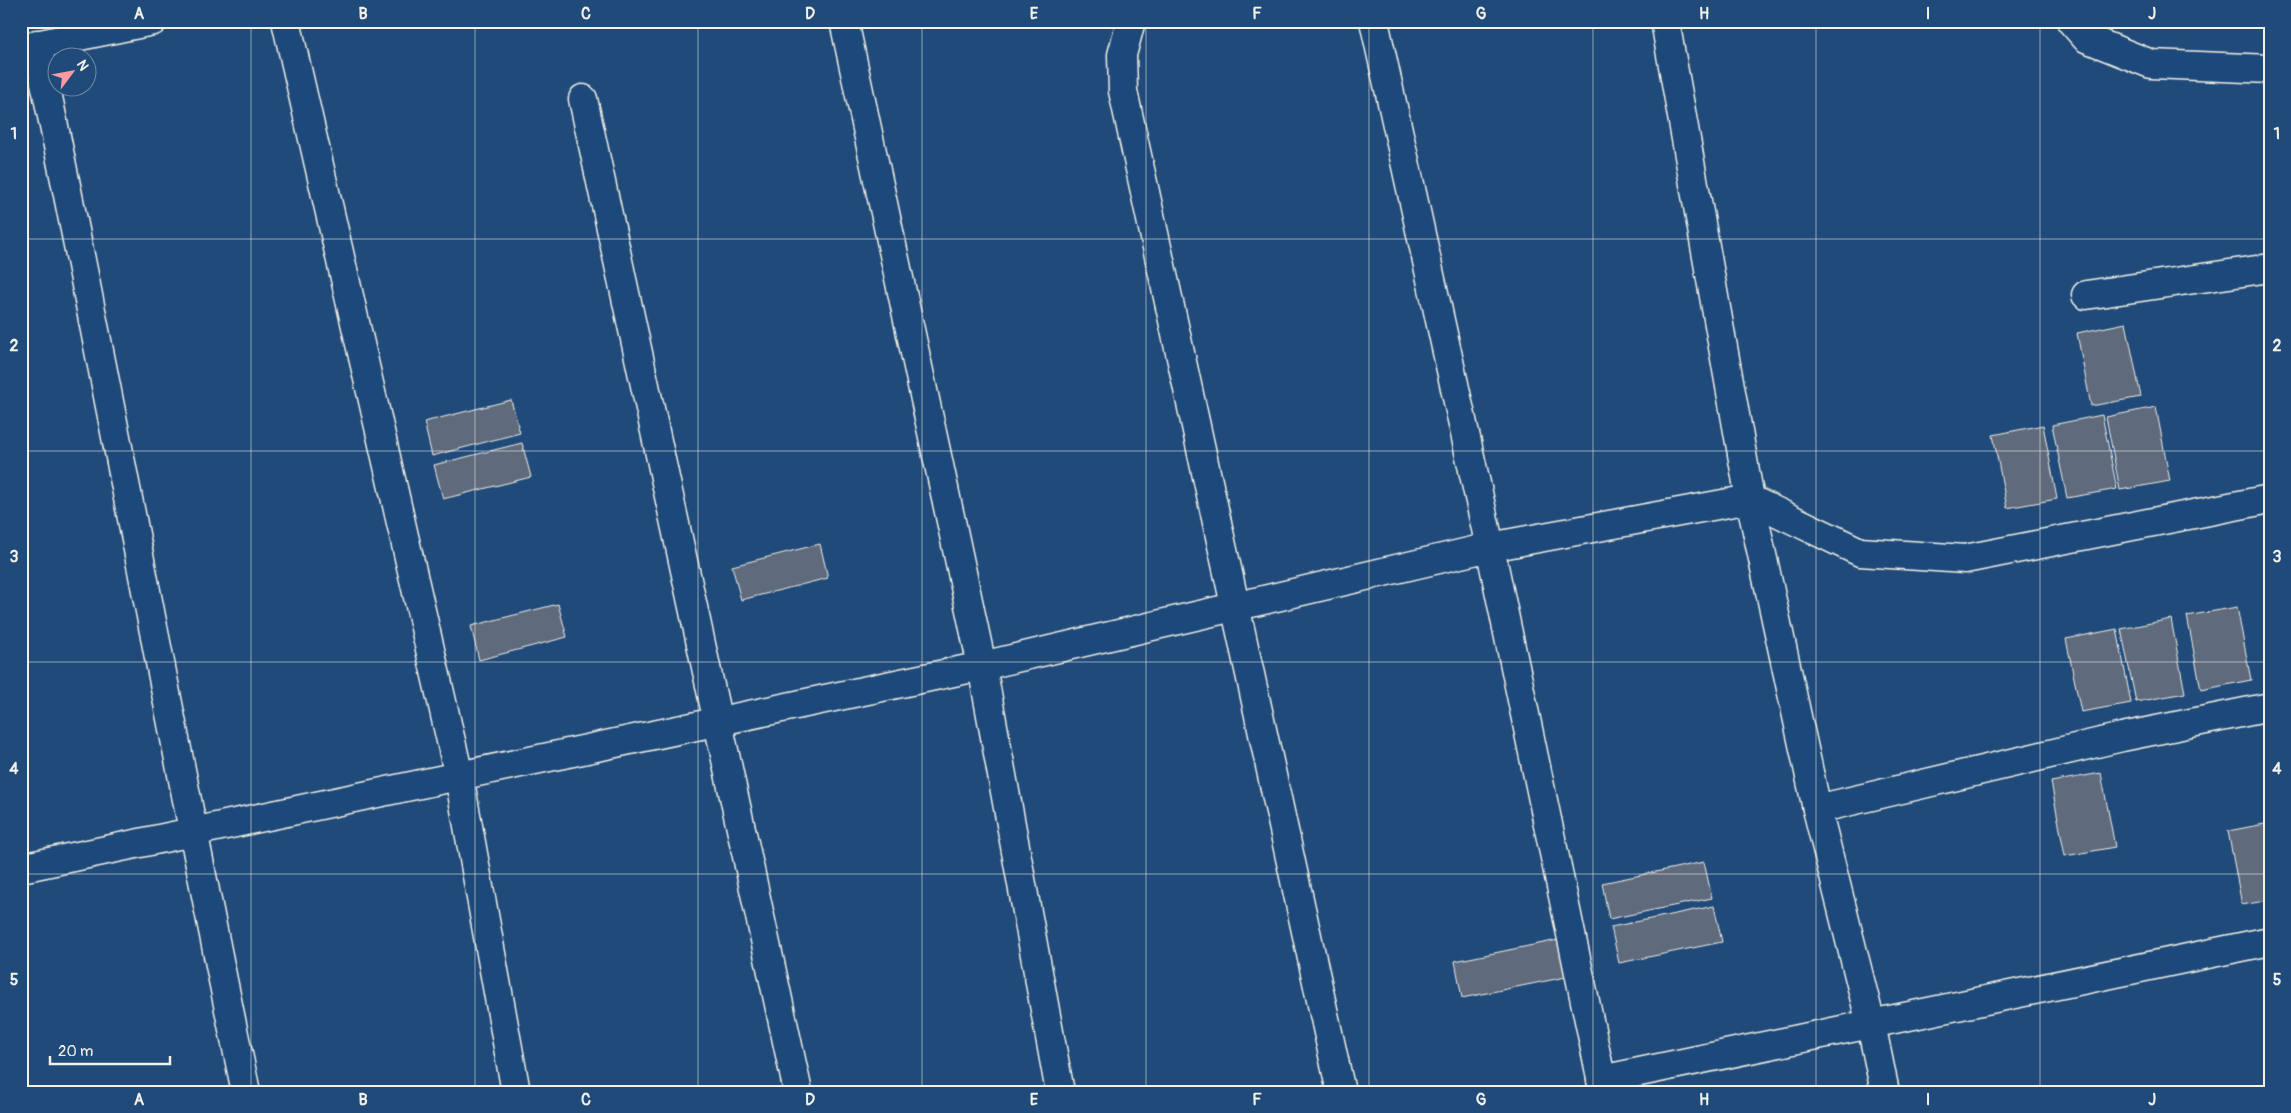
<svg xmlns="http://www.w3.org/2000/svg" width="2291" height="1113" font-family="Pangolin,sans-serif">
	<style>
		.building { fill: #5e6b7d; stroke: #f4f1e8 }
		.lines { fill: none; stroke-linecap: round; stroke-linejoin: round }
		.street-casing { stroke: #f4f1e8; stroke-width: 31 }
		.street { stroke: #1f4a7a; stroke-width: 28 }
		.grid { fill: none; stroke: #f4f1e8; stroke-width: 1; stroke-opacity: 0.55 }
		.neatline { fill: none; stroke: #f4f1e8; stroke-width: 2 }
		.grid-label { font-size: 16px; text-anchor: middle; font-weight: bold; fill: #f4f1e8 }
	</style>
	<rect width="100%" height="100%" fill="#1f4a7a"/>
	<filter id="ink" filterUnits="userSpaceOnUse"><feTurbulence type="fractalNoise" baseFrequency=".02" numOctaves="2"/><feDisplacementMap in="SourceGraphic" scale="10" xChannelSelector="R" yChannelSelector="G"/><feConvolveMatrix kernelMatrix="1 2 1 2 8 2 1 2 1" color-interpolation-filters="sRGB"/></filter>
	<g filter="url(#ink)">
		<g class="building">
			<path d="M2126 323 2141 397 2091 406 2077 333Z"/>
			<path d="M511 400 520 433 432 456 424 422Z"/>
			<path d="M2156 407 2170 481 2120 490 2106 417Z"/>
			<path d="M2102 415 2117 489 2067 498 2052 425Z"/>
			<path d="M2043 425 2057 499 2007 508 1993 435Z"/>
			<path d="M522 443 531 477 443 499 434 465Z"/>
			<path d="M820 544 828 578 741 600 732 566Z"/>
			<path d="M558 604 567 637 479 660 471 626Z"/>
			<path d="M2237 607 2251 680 2201 690 2187 616Z"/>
			<path d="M2171 619 2185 693 2136 702 2121 629Z"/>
			<path d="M2117 629 2131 703 2081 712 2066 639Z"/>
			<path d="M2101 773 2115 847 2065 856 2051 782Z"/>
			<path d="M2270 823V900L2242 905 2228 831Z"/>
			<path d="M1704 862 1712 898 1609 919 1602 883Z"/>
			<path d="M1714 906 1722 942 1619 963 1611 927Z"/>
			<path d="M1558 940 1566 977 1462 998 1455 961Z"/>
		</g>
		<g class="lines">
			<g class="street-casing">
				<g id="street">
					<path d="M286 21 459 776 516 1092"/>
					<path d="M844 21 982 666 1060 1092"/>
					<path d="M1131 21 1122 55 1123 91 1341 1092"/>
					<path d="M1374 21 1490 547 1604 1092"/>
					<path d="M1665 21 1750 499 1817 809 2122 737 2270 707"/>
					<path d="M2071 21 2086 38 2151 64 2270 69"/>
					<path d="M37 44C110 392 173 743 246 1092"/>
					<path d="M21 48 153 21"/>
					<path d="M583 99 798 1092"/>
					<path d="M2086 295 2270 268"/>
					<path d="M1817 809 1871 1024 1885 1092"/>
					<path d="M21 868 982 666 1490 547 1750 499 1860 552 1965 559 2270 499"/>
					<path d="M1601 1080 2270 941"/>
				</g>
			</g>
			<use href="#street" class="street"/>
		</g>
	</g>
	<path class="grid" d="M251 21V1092M475 21V1092M698 21V1092M922 21V1092M1146 21V1092M1369 21V1092M1593 21V1092M1816 21V1092M2040 21V1092M21 239H2270M21 451H2270M21 662H2270M21 874H2270"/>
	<rect width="2291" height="1113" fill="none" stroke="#1f4a7a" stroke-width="55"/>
	<g transform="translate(72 72) rotate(58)"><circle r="24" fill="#1f4a7a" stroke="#748da6"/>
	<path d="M0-4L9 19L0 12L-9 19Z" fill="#ff9aa2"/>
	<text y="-8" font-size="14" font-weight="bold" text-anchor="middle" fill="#f4f1e8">N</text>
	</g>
	<path d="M50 1056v8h120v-8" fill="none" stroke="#f4f1e8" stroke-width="2.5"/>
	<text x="58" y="1056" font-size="15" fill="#f4f1e8" stroke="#1f4a7a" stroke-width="4" paint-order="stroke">20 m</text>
	<rect x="28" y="28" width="2236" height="1058" class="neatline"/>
	<g class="grid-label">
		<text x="139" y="19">A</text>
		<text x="363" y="19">B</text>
		<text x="586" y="19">C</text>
		<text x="810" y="19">D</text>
		<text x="1034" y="19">E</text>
		<text x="1257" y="19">F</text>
		<text x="1481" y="19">G</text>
		<text x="1704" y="19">H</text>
		<text x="1928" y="19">I</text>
		<text x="2152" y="19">J</text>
		<text x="14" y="139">1</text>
		<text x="2277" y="139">1</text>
		<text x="14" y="351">2</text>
		<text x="2277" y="351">2</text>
		<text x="14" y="562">3</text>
		<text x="2277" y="562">3</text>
		<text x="14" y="774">4</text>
		<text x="2277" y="774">4</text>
		<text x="14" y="985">5</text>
		<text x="2277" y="985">5</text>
		<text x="139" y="1105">A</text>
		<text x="363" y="1105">B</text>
		<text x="586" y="1105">C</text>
		<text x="810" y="1105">D</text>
		<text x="1034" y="1105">E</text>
		<text x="1257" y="1105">F</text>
		<text x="1481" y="1105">G</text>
		<text x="1704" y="1105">H</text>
		<text x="1928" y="1105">I</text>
		<text x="2152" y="1105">J</text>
	</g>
</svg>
